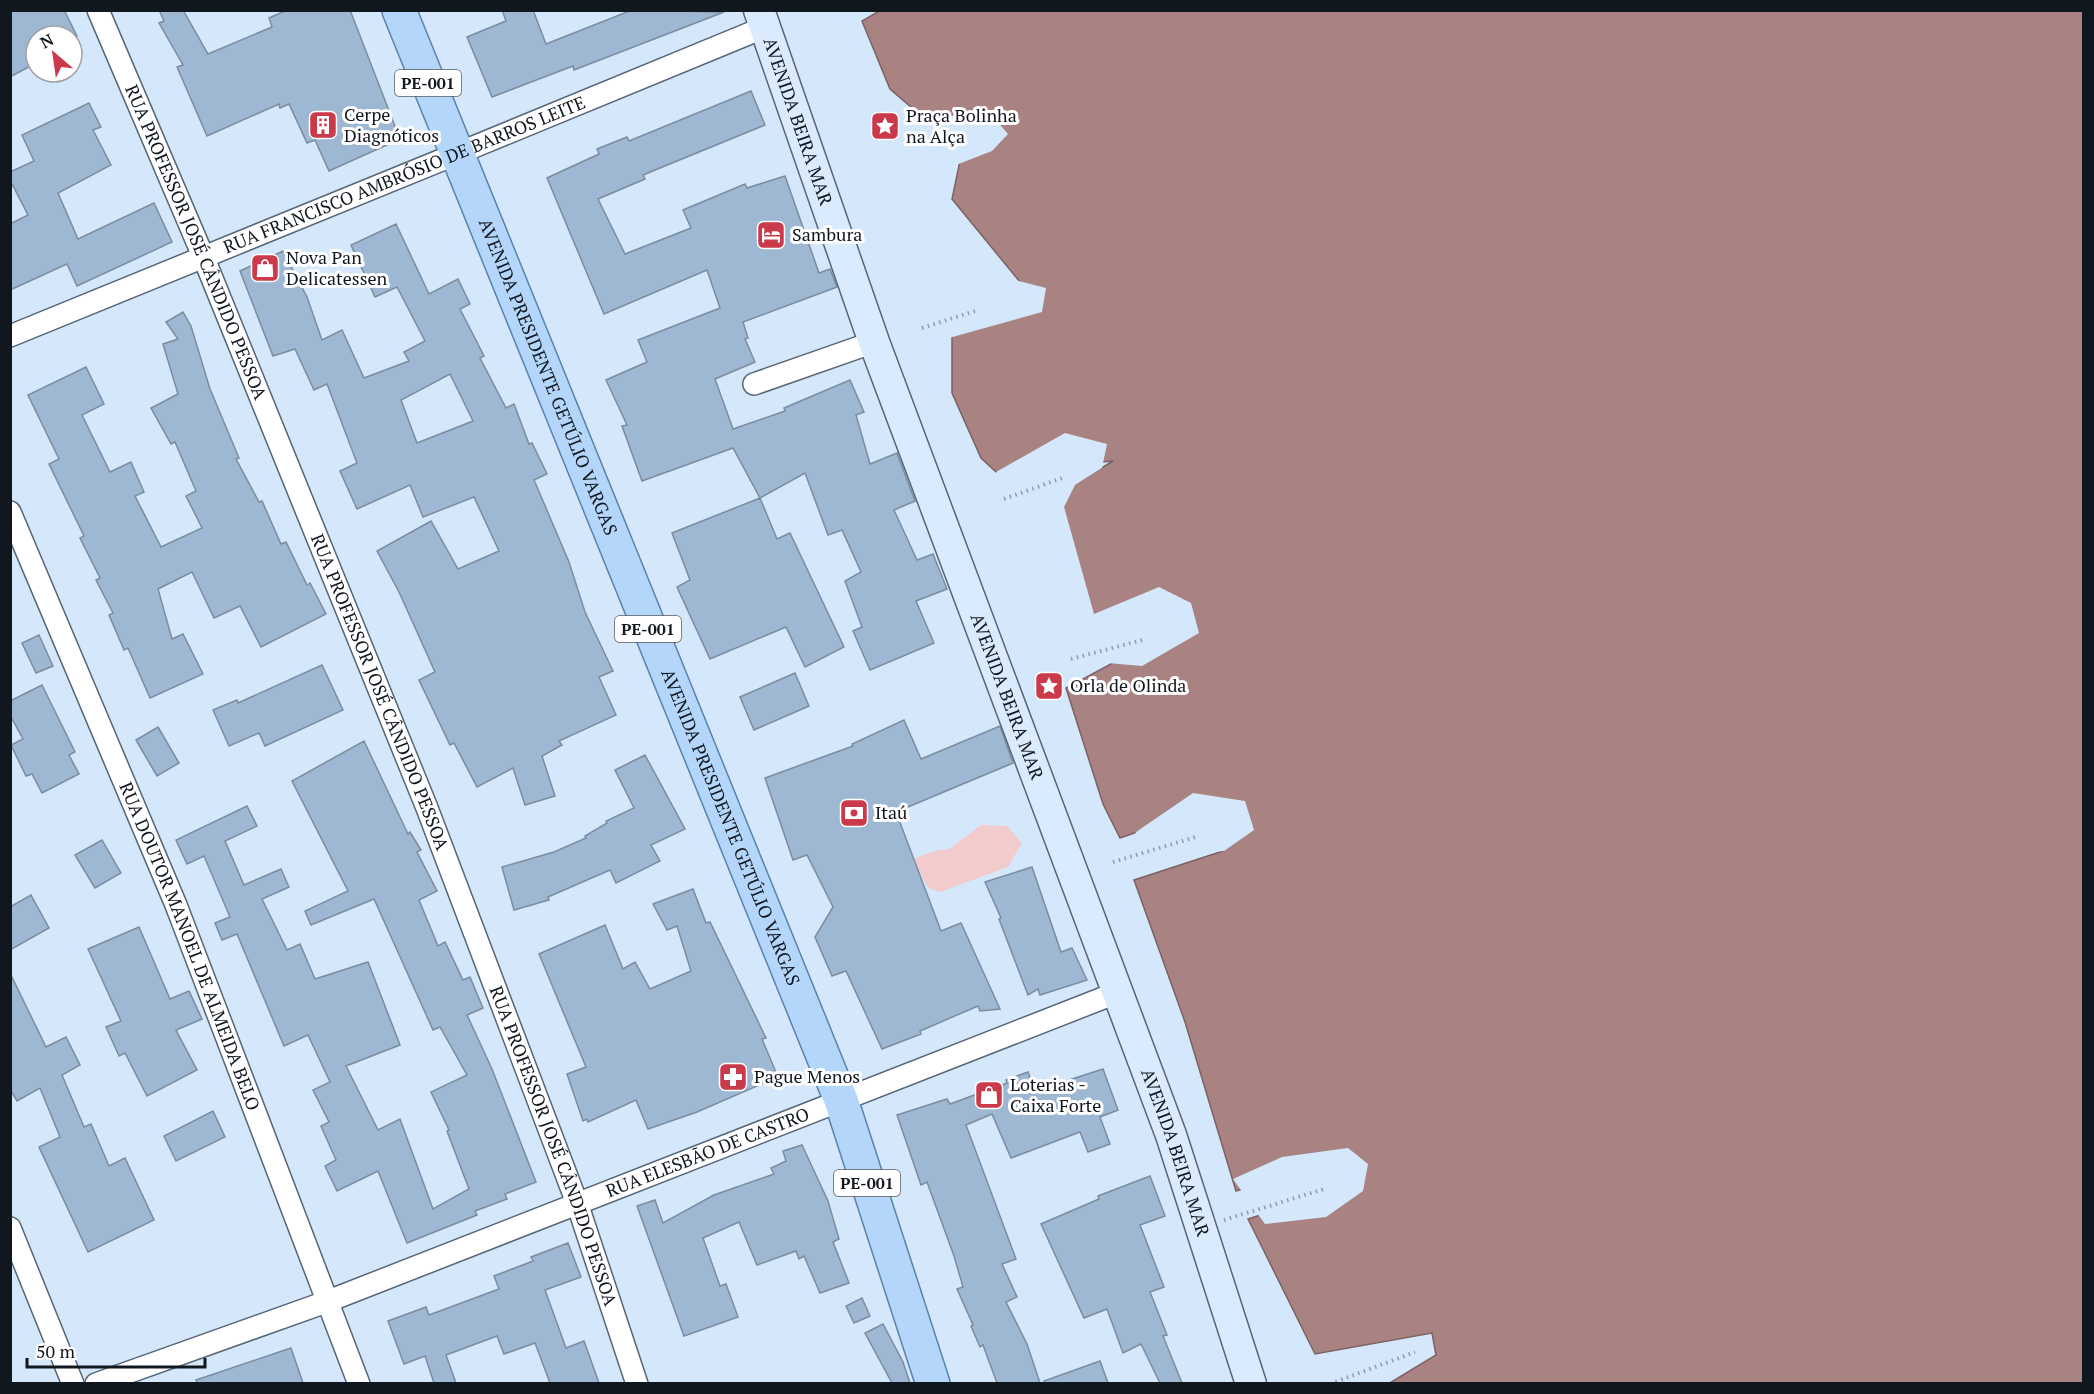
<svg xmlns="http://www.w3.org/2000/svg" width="2094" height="1394" font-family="'PT Serif',serif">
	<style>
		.green { fill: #f2cccc }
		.water { fill: #a98282; stroke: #7b6264; stroke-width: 1.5 }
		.pier { fill: #d5e7fb }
		.building { fill: #9eb7d3; stroke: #7b8c9e; stroke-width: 1.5; fill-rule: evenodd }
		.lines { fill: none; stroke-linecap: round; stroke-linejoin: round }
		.street-casing { stroke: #566677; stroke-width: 24 }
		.secondary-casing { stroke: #566677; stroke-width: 33 }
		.primary-casing { stroke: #5a82ac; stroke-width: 36 }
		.path { stroke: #8e9bab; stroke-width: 4; stroke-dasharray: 1.5 4.5; stroke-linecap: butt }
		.street { stroke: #fff; stroke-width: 21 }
		.secondary { stroke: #daebfd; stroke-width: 30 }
		.primary { stroke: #b4d6fb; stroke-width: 33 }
		.labels { text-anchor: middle; stroke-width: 6; stroke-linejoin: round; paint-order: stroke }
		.shield { fill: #fff; stroke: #585d62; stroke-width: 1.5 }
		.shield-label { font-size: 16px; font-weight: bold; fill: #11171e }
		.poi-label { font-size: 18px; fill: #11171e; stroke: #fff; text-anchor: start }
		.street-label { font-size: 18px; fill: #11171e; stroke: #fff }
	</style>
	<rect width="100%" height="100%" fill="#d5e7fb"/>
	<path class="green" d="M981 825 1007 826 1022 843 1008 867 940 892 928 888 913 859 934 851 949 849Z"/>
	<path class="water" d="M881 10 2083 11V1383L1388 1384 1436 1355 1432 1333 1315 1354 1248 1219 1339 1190 1325 1164 1236 1191 1185 1022 1134 880 1223 851 1215 822 1205 808 1120 838 1103 804 1066 688 1178 628 1139 618 1094 615 1041 505 1113 461 996 472 981 458 952 393V332L1029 293 952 199 961 156 953 143 890 89 862 21Z"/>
	<g class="pier">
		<path d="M988 111 1008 134 992 151 956 165 958 157 951 145 921 120Z"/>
		<path d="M1015 280 1046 288 1042 312 949 338 951 330 1025 292Z"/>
		<path d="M1065 433 1107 444 1102 468 1075 485 1064 507 1094 614 1159 587 1191 603 1199 633 1142 666 1107 663 1171 629 1139 621 1092 617 1038 505 1101 465 998 475 996 472Z"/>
		<path d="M1193 793 1245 801 1254 830 1224 851 1212 852 1220 849 1212 823 1204 812 1135 836 1136 832Z"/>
		<path d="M1348 1148 1368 1164 1363 1191 1326 1217 1265 1224 1257 1213 1335 1188 1324 1167 1243 1193 1233 1179 1282 1157Z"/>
	</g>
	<g class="building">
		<path d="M10 10H64L77 36H36V63L10 77Z"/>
		<path d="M159 10H183L208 54 272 27 269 18 287 10H350L400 139 329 171 315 140 307 143 289 104 280 108 279 104 207 136 177 67 183 65 159 23 164 21Z"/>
		<path d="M502 10H533L546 44 632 10 724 12 574 70 573 66 492 97 467 37 506 21Z"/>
		<path d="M751 91 765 125 643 175 645 179 598 199 625 254 691 228 683 210 745 184 747 188 785 176 819 273 830 269 837 287 743 322 748 338 745 339 755 362 715 379 733 429 785 411 784 408 850 380 864 412 856 415 870 464 897 453 915 501 894 510 917 560 933 554 947 589 916 601 934 643 870 670 853 631 862 627 845 581 861 572 842 530 828 535 805 473 760 498 733 448 642 481 622 426 627 425 606 380 647 362 638 340 720 308 707 270 604 314 547 178 599 154 597 149 627 137 629 141Z"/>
		<path d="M89 103 101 127 93 130 111 165 58 193 78 239 154 203 172 242 77 286 67 264 10 290V224L28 215 10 180V172L34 161 22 135Z"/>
		<path d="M396 224 429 294 458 279 470 304 460 309 484 356 480 358 506 408 514 404 529 444 532 443 547 474 534 480 569 562 585 612 613 671 599 677 616 715 559 741 562 745 542 756 555 796 525 805 513 768 477 787 454 743 450 745 419 680 435 672 399 592 377 551 431 521 458 569 499 551 474 497 423 517 410 485 357 509 340 471 357 463 327 384 314 390 295 349 273 356 240 271 283 251 307 297 322 340 342 330 364 378 409 361 404 352 425 341 397 287 375 297 351 245ZM450 374 473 421 417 443 401 400Z"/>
		<path d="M183 312 191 326 210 389 239 458 236 459 259 502 262 501 281 544 286 542 307 585 310 583 326 614 261 647 240 606 214 618 192 572 158 589 172 639 183 634 203 674 150 698 128 648 124 650 109 615 113 613 96 580 100 578 80 538 84 536 49 464 59 459 28 395 86 367 104 404 82 415 110 472 131 462 144 492 135 496 161 547 202 528 186 496 196 491 175 442 171 444 151 408 178 394 163 344 178 339 166 322Z"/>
		<path d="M760 498 777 539 790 533 844 647 805 667 786 627 710 659 677 587 690 580 672 533Z"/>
		<path d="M39 635 53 666 36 673 22 643Z"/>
		<path d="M322 665 343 710 265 746 259 733 229 746 213 710 237 700 238 703Z"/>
		<path d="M795 673 809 706 754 730 740 697Z"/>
		<path d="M42 685 75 752 69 755 79 774 42 793 32 774 26 776 11 745 23 739 10 715V701Z"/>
		<path d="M904 720 921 759 1000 726 1013 763 896 812 941 931 961 923 1000 1009 980 1011 978 1006 920 1031 921 1034 882 1049 846 971 832 976 815 937 833 907 807 855 793 860 765 778 853 746 852 744Z"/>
		<path d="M158 727 179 763 157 776 136 740Z"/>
		<path d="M364 741 408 834 410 832 421 850 417 852 437 891 419 900 438 946 445 942 463 980 470 977 483 1008 467 1015 492 1069 536 1182 505 1194 507 1199 475 1211 477 1215 407 1243 378 1171 337 1191 325 1166 336 1160 321 1126 329 1122 313 1090 330 1082 308 1035 284 1046 237 934 222 940 215 923 230 917 204 856 187 864 176 840 247 806 257 826 225 841 244 885 281 869 289 887 262 899 287 950 300 944 315 979 368 962 400 1045 346 1066 378 1130 400 1119 433 1209 469 1189 447 1131 449 1130 431 1092 467 1075 440 1027 433 1030 374 899 311 925 305 911 348 891 292 781Z"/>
		<path d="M645 755 685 829 651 845 660 861 616 883 610 870 548 897 549 900 514 910 502 867 554 852 586 838 585 836 607 823 606 821 634 808 615 770Z"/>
		<path d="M102 840 121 873 95 888 75 855Z"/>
		<path d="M1032 867 1061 952 1072 948 1087 980 1040 995 1038 989 1028 995 999 919 1001 918 985 882Z"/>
		<path d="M693 889 706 923 710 922 766 1038 762 1039 778 1077 697 1112 648 1129 636 1100 588 1122 587 1119 583 1121 567 1074 586 1067 539 954 605 925 623 969 635 962 650 989 691 971 677 926 667 930 653 904Z"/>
		<path d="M31 895 49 928 10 950V907Z"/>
		<path d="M139 927 170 999 189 991 202 1019 176 1030 197 1070 147 1096 125 1053 119 1056 106 1027 121 1021 88 949Z"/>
		<path d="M10 973 46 1047 66 1037 80 1065 62 1075 84 1127 91 1124 109 1166 125 1158 154 1220 88 1252 39 1147 60 1137 40 1088 17 1101 10 1089Z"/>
		<path d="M1103 1069 1118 1110 1100 1117 1110 1144 1088 1152 1080 1132 1011 1158 992 1114 966 1125 1016 1259 1002 1264 1017 1297 1006 1302 1027 1344 1040 1383H997L983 1345 980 1347 971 1326 973 1325 957 1289 963 1287 954 1256 927 1182 921 1185 897 1115 947 1099 950 1104 1007 1083 1006 1080 1028 1072 1035 1091Z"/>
		<path d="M213 1111 225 1137 176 1161 164 1136Z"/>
		<path d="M802 1145 828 1201 839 1239 833 1242 849 1283 820 1293 804 1256 799 1259 796 1251 757 1265 739 1222 703 1238 720 1286 726 1284 738 1317 684 1336 637 1206 655 1200 663 1223 714 1195 774 1174 771 1168 786 1161 783 1151Z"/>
		<path d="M1150 1176 1165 1216 1140 1225 1164 1287 1150 1292 1167 1335 1163 1336 1182 1383H1160L1141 1344 1123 1353 1107 1309 1084 1318 1041 1224 1099 1199 1098 1196Z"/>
		<path d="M568 1243 581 1277 545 1290 566 1348 584 1341 599 1383H550L535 1343 504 1354 497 1336 446 1355 456 1383H434L425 1356 404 1364 388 1321 426 1307 429 1315 499 1289 494 1276 533 1261 531 1257Z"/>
		<path d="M862 1298 870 1316 854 1323 846 1306Z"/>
		<path d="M883 1324 903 1362 910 1383H892L865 1333Z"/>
		<path d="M291 1348 303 1383H197L196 1380Z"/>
		<path d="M1100 1361 1108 1383H1044V1381Z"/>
	</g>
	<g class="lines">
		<g class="street-casing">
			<g id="street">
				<path id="s1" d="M98 10 203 256 427 808 577 1203 637 1384"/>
				<path id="s2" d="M10 336C262 232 514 132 765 27"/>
				<path d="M754 384 874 342"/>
				<path id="s3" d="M10 512 176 905 359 1384"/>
				<path d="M10 1228 73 1384"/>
				<path id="s4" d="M96 1384 326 1302 1116 993"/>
			</g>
		</g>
		<g class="secondary-casing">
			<g id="secondary">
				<path id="s5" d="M759 10 874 342 1171 1135 1251 1384"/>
			</g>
		</g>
		<g class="primary-casing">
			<g id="primary">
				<path id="s6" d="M399 10 841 1100 933 1384"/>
			</g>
		</g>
		<g class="path">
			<path d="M922 328 975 311"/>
			<path d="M1004 499 1065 477"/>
			<path d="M1071 659 1146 639"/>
			<path d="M1113 862 1199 836"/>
			<path d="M1224 1220 1324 1189"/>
			<path d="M1330 1384 1415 1352"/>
		</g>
		<use href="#street" class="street"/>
		<use href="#secondary" class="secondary"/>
		<use href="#primary" class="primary"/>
	</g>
	<defs>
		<g id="building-square" transform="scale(1.5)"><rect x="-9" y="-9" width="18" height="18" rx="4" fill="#cb3a4a" stroke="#fff"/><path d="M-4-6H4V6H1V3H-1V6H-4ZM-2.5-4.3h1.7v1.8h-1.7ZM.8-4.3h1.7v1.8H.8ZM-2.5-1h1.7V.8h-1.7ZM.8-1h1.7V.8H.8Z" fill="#fff"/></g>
		<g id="sight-square" transform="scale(1.5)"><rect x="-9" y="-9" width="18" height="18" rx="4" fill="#cb3a4a" stroke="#fff"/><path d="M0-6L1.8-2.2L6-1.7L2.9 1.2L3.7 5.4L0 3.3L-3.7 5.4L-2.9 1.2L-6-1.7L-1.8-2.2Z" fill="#fff"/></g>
		<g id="hotel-square" transform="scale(1.5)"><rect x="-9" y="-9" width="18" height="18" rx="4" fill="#cb3a4a" stroke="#fff"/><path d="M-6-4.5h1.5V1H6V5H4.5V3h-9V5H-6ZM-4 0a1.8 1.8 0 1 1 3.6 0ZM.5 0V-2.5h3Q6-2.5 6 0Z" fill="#fff"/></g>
		<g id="shop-square" transform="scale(1.5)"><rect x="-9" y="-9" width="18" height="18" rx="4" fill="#cb3a4a" stroke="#fff"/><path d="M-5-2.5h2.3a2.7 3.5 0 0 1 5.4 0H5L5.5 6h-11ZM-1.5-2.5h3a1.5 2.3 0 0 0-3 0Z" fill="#fff"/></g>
		<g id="bank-square" transform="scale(1.5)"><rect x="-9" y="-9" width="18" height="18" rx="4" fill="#cb3a4a" stroke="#fff"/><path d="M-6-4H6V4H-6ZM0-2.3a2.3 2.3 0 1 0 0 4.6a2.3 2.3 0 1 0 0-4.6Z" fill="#fff"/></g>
		<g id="pharmacy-square" transform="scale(1.5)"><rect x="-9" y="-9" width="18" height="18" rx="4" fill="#cb3a4a" stroke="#fff"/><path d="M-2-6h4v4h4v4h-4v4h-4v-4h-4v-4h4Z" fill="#fff"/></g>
	</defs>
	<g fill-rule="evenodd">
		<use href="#building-square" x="323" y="125"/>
		<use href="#sight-square" x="885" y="126"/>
		<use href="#hotel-square" x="771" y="235"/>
		<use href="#shop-square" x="265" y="268"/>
		<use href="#sight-square" x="1049" y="686"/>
		<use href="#bank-square" x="854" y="813"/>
		<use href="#pharmacy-square" x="733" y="1077"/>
		<use href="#shop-square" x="989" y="1095"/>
	</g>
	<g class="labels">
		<g class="shield">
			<rect x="395" y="70" width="66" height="26" rx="4.5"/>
			<rect x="615" y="616" width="66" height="26" rx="4.5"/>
			<rect x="834" y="1170" width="66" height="26" rx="4.5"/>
		</g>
		<g class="shield-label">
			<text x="428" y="89">PE-001</text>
			<text x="648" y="635">PE-001</text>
			<text x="867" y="1189">PE-001</text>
		</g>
		<g class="poi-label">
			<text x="344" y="121">Cerpe<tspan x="344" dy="21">Diagnóticos</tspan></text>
			<text x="906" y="122">Praça Bolinha<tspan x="906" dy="21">na Alça</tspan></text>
			<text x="792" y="241">Sambura</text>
			<text x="286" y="264">Nova Pan<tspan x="286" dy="21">Delicatessen</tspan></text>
			<text x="1070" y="692">Orla de Olinda</text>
			<text x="875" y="819">Itaú</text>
			<text x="754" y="1083">Pague Menos</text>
			<text x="1010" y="1091">Loterias -<tspan x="1010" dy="21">Caixa Forte</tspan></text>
		</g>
		<g class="street-label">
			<text dy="6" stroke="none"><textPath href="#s5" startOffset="118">AVENIDA BEIRA MAR</textPath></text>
			<text dy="6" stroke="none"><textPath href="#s2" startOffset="426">RUA FRANCISCO AMBRÓSIO DE BARROS LEITE</textPath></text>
			<text dy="6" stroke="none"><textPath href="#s1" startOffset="252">RUA PROFESSOR JOSÉ CÂNDIDO PESSOA</textPath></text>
			<text dy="6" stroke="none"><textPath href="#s6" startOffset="396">AVENIDA PRESIDENTE GETÚLIO VARGAS</textPath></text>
			<text dy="6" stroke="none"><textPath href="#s1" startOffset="738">RUA PROFESSOR JOSÉ CÂNDIDO PESSOA</textPath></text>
			<text dy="6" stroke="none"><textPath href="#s5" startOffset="730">AVENIDA BEIRA MAR</textPath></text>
			<text dy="6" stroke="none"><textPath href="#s6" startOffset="882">AVENIDA PRESIDENTE GETÚLIO VARGAS</textPath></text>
			<text dy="6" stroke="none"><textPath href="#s3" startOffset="470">RUA DOUTOR MANOEL DE ALMEIDA BELO</textPath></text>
			<text dy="6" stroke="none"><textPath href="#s1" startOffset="1224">RUA PROFESSOR JOSÉ CÂNDIDO PESSOA</textPath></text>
			<text dy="6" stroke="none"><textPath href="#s4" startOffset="654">RUA ELESBÃO DE CASTRO</textPath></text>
			<text dy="6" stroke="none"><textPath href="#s5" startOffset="1216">AVENIDA BEIRA MAR</textPath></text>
		</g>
	</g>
	<rect width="2094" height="1394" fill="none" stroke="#11171e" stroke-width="24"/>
	<g transform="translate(54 54) rotate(331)"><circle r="28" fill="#ffffff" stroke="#a0a2a5" stroke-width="1.5"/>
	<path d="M0-4.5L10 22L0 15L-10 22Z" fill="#cb3a4a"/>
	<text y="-9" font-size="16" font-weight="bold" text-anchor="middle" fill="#11171e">N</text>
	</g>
	<path d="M27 1358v9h178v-9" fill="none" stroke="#11171e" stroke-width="3"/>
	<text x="36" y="1358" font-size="18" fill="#11171e" stroke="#ffffff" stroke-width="4.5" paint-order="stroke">50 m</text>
</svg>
